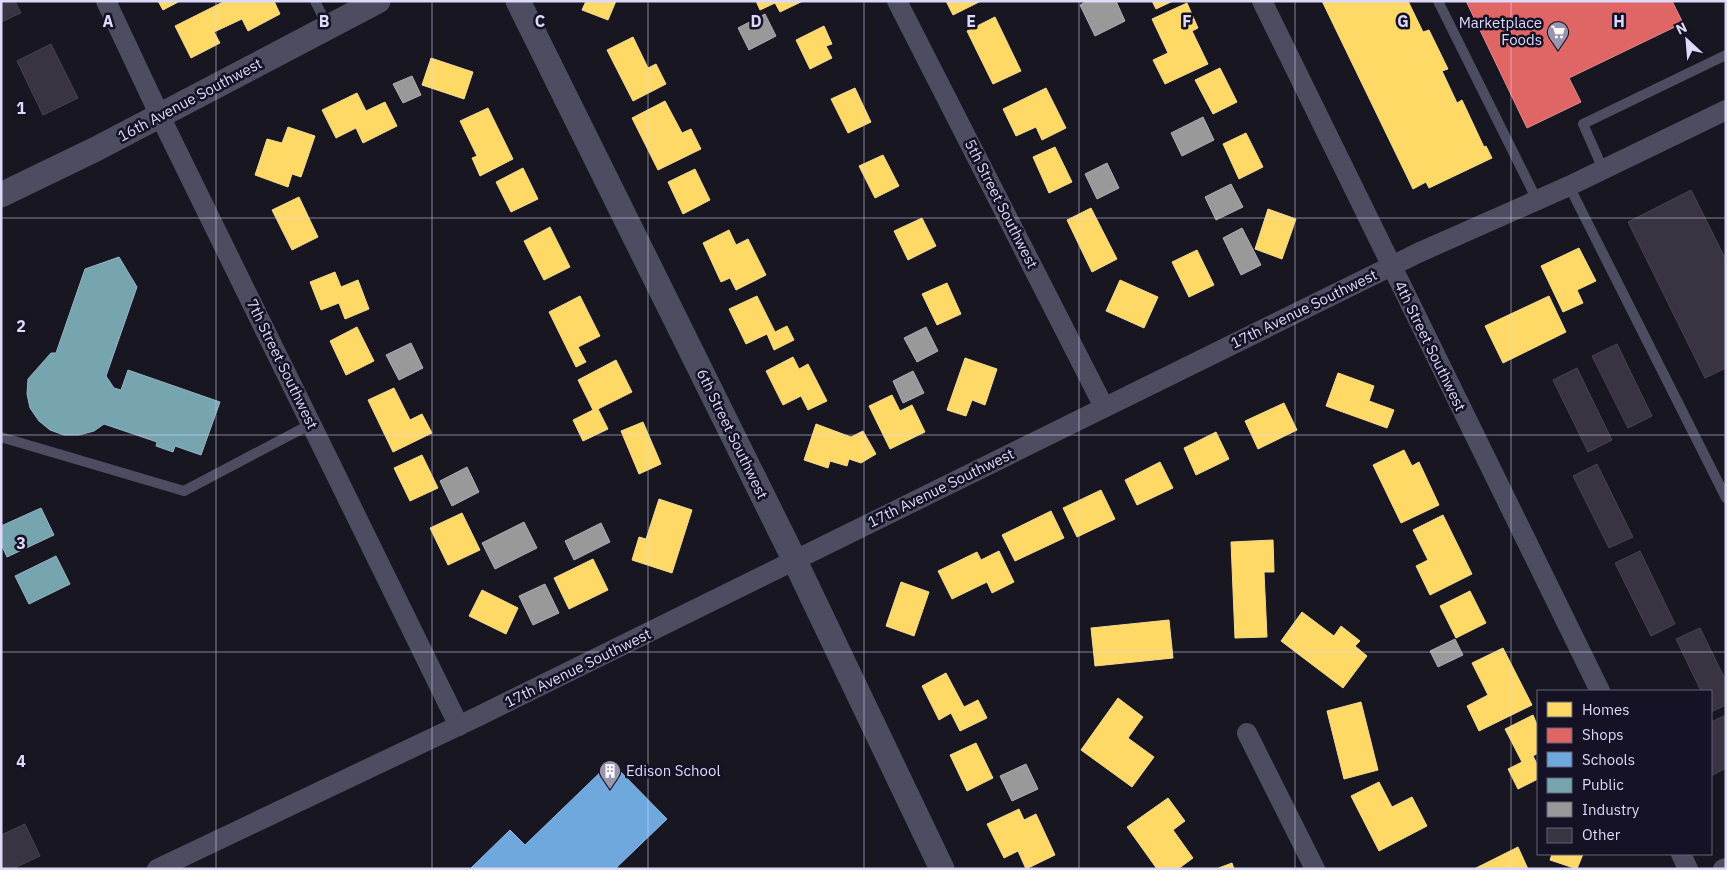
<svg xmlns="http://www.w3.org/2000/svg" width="1727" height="870" font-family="'IBM Plex Sans',sans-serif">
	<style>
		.homes { fill: #ffd966; stroke: #f5d992 }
		.shops { fill: #e06666; stroke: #df8992 }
		.schools { fill: #6fa8dc; stroke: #90b7e5 }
		.public { fill: #76a5af; stroke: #95b5c6 }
		.industry { fill: #999; stroke: #aeacb6 }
		.building { fill: #383442; stroke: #454353 }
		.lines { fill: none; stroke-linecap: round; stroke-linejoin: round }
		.service { stroke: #4e4c60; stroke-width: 10 }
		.minor { stroke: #4e4c60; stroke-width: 20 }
		.tertiary { stroke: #4e4c60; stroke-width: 25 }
		.grid { fill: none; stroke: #dedafa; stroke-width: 1; stroke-opacity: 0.55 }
		.labels { text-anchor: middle; stroke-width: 5; stroke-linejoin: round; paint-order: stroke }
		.poi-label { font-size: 15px; fill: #dedafa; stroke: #151225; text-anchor: end }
		.street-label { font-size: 15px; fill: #dedafa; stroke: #151225 }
		.grid-label { font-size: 16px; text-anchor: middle; font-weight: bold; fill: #dedafa; stroke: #151225; stroke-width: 5; stroke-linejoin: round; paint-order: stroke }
	</style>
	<rect width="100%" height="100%" fill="#181621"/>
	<g class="homes">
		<path d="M158 1H180L163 10Z"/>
		<path d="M225 1H274L280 14 248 31 242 19 214 32 220 43 191 58 175 26Z"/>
		<path d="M586 1H616L608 20 582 10Z"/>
		<path d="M756 1H803L780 12 775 3 760 10Z"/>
		<path d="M946 1H981L953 15Z"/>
		<path d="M1152 1H1173L1156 9Z"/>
		<path d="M1322 1H1408L1423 32 1429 30 1448 69 1442 71 1457 103 1462 100 1484 147 1486 146 1492 158 1429 188 1426 182 1413 189Z"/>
		<path d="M1187 3 1198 28 1192 31 1208 64 1165 84 1153 60 1168 53 1152 19Z"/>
		<path d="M995 17 1021 71 993 84 967 31Z"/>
		<path d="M824 26 832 44 826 46 832 58 810 69 796 40Z"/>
		<path d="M633 37 648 68 656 64 666 84 633 101 607 50Z"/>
		<path d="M431 58 473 72 464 99 422 85Z"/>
		<path d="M1220 68 1237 102 1213 114 1195 80Z"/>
		<path d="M855 88 871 122 848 133 831 99Z"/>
		<path d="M1046 88 1066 128 1042 140 1036 127 1016 136 1003 109Z"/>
		<path d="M357 93 366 111 385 102 397 126 363 143 356 128 336 138 322 110Z"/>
		<path d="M665 101 682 133 691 129 701 149 658 170 632 118Z"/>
		<path d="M488 108 513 159 480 176 472 158 477 156 460 121Z"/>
		<path d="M288 127 315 136 301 177 292 174 288 187 255 175 267 139 282 143Z"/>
		<path d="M1246 133 1263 167 1239 179 1223 144Z"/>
		<path d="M1055 147 1072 182 1049 193 1033 157Z"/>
		<path d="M883 155 899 186 875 198 859 166Z"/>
		<path d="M523 168 538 199 511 212 496 182Z"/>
		<path d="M695 169 710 200 683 214 668 182Z"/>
		<path d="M299 197 318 237 292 250 272 210Z"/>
		<path d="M1091 208 1117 259 1092 272 1067 220Z"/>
		<path d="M1268 209 1296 219 1282 259 1255 249Z"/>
		<path d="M922 218 936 246 908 260 894 231Z"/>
		<path d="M550 227 570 267 544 280 524 241Z"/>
		<path d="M729 230 736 245 748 239 766 275 736 290 730 278 721 282 703 243Z"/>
		<path d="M1579 248 1596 281 1577 290 1583 303 1563 312 1541 266Z"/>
		<path d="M1197 250 1214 285 1189 297 1172 262Z"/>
		<path d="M335 272 341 287 358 280 369 309 345 319 339 303 321 310 310 282Z"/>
		<path d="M1120 280 1158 297 1144 328 1106 311Z"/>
		<path d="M947 283 961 314 937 325 922 294Z"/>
		<path d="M580 296 600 336 578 347 586 362 576 367 549 312Z"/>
		<path d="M757 296 775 332 787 326 794 340 774 350 767 334 746 344 729 309Z"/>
		<path d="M1549 296 1566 332 1503 363 1485 326Z"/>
		<path d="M357 327 374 361 346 375 330 341Z"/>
		<path d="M793 357 799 369 808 364 827 401 808 410 801 396 783 405 766 371Z"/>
		<path d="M965 358 997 369 985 405 972 400 966 416 947 410Z"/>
		<path d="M616 360 632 392 598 409 608 429 583 441 573 420 593 410 578 380Z"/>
		<path d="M1338 373 1374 386 1369 401 1394 410 1387 428 1326 406Z"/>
		<path d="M394 388 410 420 422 414 432 433 393 452 368 400Z"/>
		<path d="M892 395 900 411 912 405 925 432 890 449 869 406Z"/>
		<path d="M1284 403 1297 430 1258 449 1245 421Z"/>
		<path d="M643 422 661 464 639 474 621 431Z"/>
		<path d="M816 424 851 437 863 431 876 454 861 463 849 459 847 466 830 461 828 468 804 460Z"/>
		<path d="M1216 432 1229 459 1196 475 1184 448Z"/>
		<path d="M1404 450 1412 466 1419 462 1439 505 1401 523 1373 465Z"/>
		<path d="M422 455 438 488 410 501 394 468Z"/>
		<path d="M1160 462 1173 488 1137 505 1125 480Z"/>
		<path d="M1101 490 1115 519 1077 537 1063 508Z"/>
		<path d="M659 499 692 510 672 573 632 560 639 537 646 539Z"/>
		<path d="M1051 511 1064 538 1015 561 1002 535Z"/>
		<path d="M462 513 480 550 448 565 430 528Z"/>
		<path d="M1443 515 1472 574 1430 595 1416 566 1428 560 1413 530Z"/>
		<path d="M1273 540 1274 572H1264L1267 637 1235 638 1231 542Z"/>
		<path d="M999 551 1014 582 992 593 987 582 952 599 938 571 977 552 981 560Z"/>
		<path d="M593 559 608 590 569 609 554 578Z"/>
		<path d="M901 582 929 592 914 636 886 626Z"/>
		<path d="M482 590 518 608 506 634 469 616Z"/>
		<path d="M1470 591 1486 623 1456 638 1440 606Z"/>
		<path d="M1302 612 1334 636 1341 626 1360 641 1355 646 1367 656 1343 688 1281 641Z"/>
		<path d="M1169 620 1173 658 1095 666 1091 628Z"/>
		<path d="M1503 648 1532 705 1479 731 1467 706 1488 695 1472 663Z"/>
		<path d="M946 673 964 707 978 700 987 718 960 731 951 713 939 720 922 686Z"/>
		<path d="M1118 698 1143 717 1128 738 1154 757 1132 787 1081 750Z"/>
		<path d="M1361 702 1378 770 1344 779 1327 711Z"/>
		<path d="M1533 715 1538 727V753L1533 756 1538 766V779L1518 789 1508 769 1522 762 1505 729Z"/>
		<path d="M976 743 993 778 967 791 950 755Z"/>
		<path d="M1379 782 1392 807 1412 797 1427 826 1379 851 1351 796Z"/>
		<path d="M1168 798 1185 821 1173 830 1193 858 1178 869H1157L1127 827Z"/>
		<path d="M1019 809 1024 820 1036 814 1055 855 1026 869 1018 851 1004 858 987 824Z"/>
		<path d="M1518 847 1528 869H1474Z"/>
		<path d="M1552 854H1583L1577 869 1550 860Z"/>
		<path d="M1232 863 1234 869H1216Z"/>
	</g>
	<path class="shops" d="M1466 1H1672L1683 23 1569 78 1581 102 1527 128Z"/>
	<path class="schools" d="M611 762 667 819 615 869H470L510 830 525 845Z"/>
	<g class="public">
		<path d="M119 257 137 287 106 376 114 388 121 390 128 370 220 402 201 455 175 446 173 452 156 446 157 442 104 424 94 431 79 435H64L50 430 39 421 30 408 27 394 28 379 51 353H56L85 269Z"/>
		<path d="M41 508 54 535 7 557 1 544V526Z"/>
		<path d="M56 556 70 584 29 604 15 576Z"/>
	</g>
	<g class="industry">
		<path d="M1087 1H1116L1125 21 1095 36 1080 5Z"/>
		<path d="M765 14 776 36 749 50 738 28Z"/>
		<path d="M412 76 421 95 403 103 393 84Z"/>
		<path d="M1203 117 1214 140 1182 156 1171 133Z"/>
		<path d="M1107 163 1119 188 1097 199 1085 174Z"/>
		<path d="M1231 184 1243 207 1216 220 1205 197Z"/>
		<path d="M1242 228 1261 265 1241 275 1223 238Z"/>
		<path d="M926 327 938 351 917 362 904 338Z"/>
		<path d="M411 343 423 368 399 380 386 355Z"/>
		<path d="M913 371 924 393 903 403 893 381Z"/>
		<path d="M467 467 479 492 452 506 440 481Z"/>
		<path d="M524 522 537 548 495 569 482 543Z"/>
		<path d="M601 523 610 542 574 560 565 541Z"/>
		<path d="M545 584 559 613 533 625 519 596Z"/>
		<path d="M1455 639 1463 655 1438 667 1430 651Z"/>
		<path d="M1026 764 1038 789 1012 801 1000 776Z"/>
	</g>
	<g class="building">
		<path d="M1 1H15L21 13 1 22Z"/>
		<path d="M51 44 78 98 43 115 17 61Z"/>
		<path d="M1691 190 1726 260V368L1705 378 1628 222Z"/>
		<path d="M1617 344 1652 416 1628 428 1592 356Z"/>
		<path d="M1577 368 1612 440 1588 452 1553 380Z"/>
		<path d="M1597 464 1633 537 1609 548 1573 476Z"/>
		<path d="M1640 551 1675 624 1651 636 1615 563Z"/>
		<path d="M1700 628 1726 681V705L1711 712V691H1701L1676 639Z"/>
		<path d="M1726 715V768L1711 776V722Z"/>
		<path d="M25 824 40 856 12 869H1V835Z"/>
	</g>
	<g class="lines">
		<g class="service">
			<path d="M315 1 328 27"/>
			<path d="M1438 1 1537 200"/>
			<path d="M1603 169 1583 124 1726 55"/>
			<path d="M1569 186 1726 498"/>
			<path d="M1 437 184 491 311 424"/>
		</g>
		<g class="minor">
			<path d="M106 1 160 116 459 726"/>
			<path d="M897 1 1104 407"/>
			<path d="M1262 1 1600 691"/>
			<path d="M1247 733 1315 869"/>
			<path d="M1681 854 1688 869"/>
			<path d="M157 869 479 716 1418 253 1569 186 1726 110"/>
			<path d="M1723 869 1726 868"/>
		</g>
		<g class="tertiary">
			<path d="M518 1 795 561 942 869"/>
			<path d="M1 195 96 149 378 1"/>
		</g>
	</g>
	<path class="grid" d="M216 1V869M432 1V869M648 1V869M864 1V869M1079 1V869M1295 1V869M1511 1V869M1 218H1726M1 435H1726M1 652H1726"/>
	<defs>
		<g id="supermarket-pin" transform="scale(1.125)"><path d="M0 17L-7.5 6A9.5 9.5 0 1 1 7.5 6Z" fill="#9995ae" stroke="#151225"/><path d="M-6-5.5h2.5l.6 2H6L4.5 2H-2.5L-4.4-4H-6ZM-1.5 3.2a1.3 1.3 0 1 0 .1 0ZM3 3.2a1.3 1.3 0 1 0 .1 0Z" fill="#fff"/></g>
		<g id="building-pin" transform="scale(1.125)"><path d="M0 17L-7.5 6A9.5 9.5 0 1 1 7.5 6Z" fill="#9995ae" stroke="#151225"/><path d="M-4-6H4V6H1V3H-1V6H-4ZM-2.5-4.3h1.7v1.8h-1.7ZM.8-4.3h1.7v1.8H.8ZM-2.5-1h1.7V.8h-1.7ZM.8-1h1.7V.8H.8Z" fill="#fff"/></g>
	</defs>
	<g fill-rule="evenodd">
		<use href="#supermarket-pin" x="1558" y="32"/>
		<use href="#building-pin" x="610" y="771"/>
	</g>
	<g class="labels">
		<g class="poi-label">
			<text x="1542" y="28">Marketplace<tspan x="1542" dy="17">Foods</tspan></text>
			<text x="626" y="776" text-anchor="start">Edison School</text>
		</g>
		<g class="street-label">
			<text transform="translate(190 100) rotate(-28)" y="5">16th Avenue Southwest</text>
			<text transform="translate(1001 204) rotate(63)" y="5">5th Street Southwest</text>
			<text transform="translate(1304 309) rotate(-26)" y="5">17th Avenue Southwest</text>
			<text transform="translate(1430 346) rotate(64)" y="5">4th Street Southwest</text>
			<text transform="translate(282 364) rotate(64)" y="5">7th Street Southwest</text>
			<text transform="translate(732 434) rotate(64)" y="5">6th Street Southwest</text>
			<text transform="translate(941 488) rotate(-26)" y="5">17th Avenue Southwest</text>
			<text transform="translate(578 668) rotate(-26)" y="5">17th Avenue Southwest</text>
		</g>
	</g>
	<g class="grid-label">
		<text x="108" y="27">A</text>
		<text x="324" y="27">B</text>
		<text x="540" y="27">C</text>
		<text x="756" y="27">D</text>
		<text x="971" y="27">E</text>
		<text x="1187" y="27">F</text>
		<text x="1403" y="27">G</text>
		<text x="1619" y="27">H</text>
		<text x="21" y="114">1</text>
		<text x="21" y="332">2</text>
		<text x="21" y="549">3</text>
		<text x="21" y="767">4</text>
	</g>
	<rect width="1727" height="870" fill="none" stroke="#dedafa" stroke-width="5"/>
	<rect x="1537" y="690" width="175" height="165" fill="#151225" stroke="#65627a"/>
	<rect x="1547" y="702" width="25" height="15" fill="#ffd966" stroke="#65627a"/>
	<text x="1582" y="715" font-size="15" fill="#dedafa">Homes</text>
	<rect x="1547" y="728" width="25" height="15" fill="#e06666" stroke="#65627a"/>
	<text x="1582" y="740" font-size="15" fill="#dedafa">Shops</text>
	<rect x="1547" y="752" width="25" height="15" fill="#6fa8dc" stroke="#65627a"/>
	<text x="1582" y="765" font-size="15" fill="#dedafa">Schools</text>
	<rect x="1547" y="778" width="25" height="15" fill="#76a5af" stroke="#65627a"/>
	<text x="1582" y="790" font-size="15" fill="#dedafa">Public</text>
	<rect x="1547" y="802" width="25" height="15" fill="#999999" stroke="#65627a"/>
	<text x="1582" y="815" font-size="15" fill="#dedafa">Industry</text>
	<rect x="1547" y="828" width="25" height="15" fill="#383442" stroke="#65627a"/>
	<text x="1582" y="840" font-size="15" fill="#dedafa">Other</text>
	<g transform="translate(1687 40) rotate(334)" stroke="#151225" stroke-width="4" paint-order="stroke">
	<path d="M0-4L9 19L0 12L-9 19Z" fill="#dedafa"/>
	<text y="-8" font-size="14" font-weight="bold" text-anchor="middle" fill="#dedafa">N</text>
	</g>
</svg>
